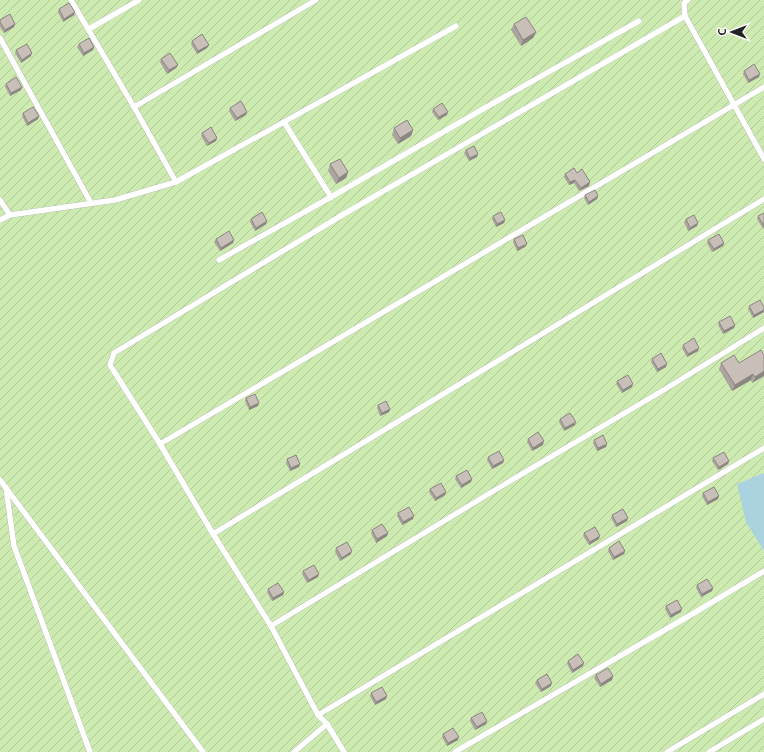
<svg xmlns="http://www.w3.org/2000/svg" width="764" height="752" font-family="Ubuntu,sans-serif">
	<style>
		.garden { fill: url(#garden-furrows) }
		.water { fill: #aad3df }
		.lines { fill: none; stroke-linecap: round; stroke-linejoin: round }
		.lane-casing { stroke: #a9a9a9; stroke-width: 6 }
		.lane { stroke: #fff; stroke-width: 5.5 }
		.wall { fill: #aba49e }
		.shaded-wall { fill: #8b8681 }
		.building { fill: #c7bfb8; stroke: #8b8681 }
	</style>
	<defs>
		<pattern id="garden-furrows" width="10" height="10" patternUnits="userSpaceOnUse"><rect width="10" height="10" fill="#cdebb0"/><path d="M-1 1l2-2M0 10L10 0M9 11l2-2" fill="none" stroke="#b0c997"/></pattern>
	</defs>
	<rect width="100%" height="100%" fill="#f2efe9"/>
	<rect class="garden" x="0" y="0" width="764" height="752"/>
	<path class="water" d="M764 473V551L746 522 737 484Z"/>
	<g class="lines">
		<g class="lane-casing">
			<g id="lane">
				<path d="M688 0 684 3 685 16 764 159"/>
				<path d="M685 16 344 214 114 353 110 365 160 444 213 534 271 626 318 715 764 448"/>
				<path d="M89 29 139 0"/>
				<path d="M0 38 91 203"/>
				<path d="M134 107 316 0"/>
				<path d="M176 182 456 26"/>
				<path d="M331 197 483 109 639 21"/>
				<path d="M0 200 10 215 115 200 176 182 134 107 71 0"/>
				<path d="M0 220 10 215"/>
				<path d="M219 260 331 197 284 122"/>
				<path d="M160 444 764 87"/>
				<path d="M0 480 6 488 14 546 90 752"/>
				<path d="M6 488 203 752"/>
				<path d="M213 534 764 199"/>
				<path d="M271 626 495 490 667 388 764 328"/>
				<path d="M318 715 327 724 344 752"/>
				<path d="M294 752 327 724"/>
				<path d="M455 752 694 613 764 571"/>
				<path d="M667 752 764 694"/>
				<path d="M709 752 764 719"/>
			</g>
		</g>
		<use href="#lane" class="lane"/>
	</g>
	<g class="wall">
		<path d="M59 9 75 12 74 15 63 22 58 12Z"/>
		<path d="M0 20 14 27 4 33 0 27Z"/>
		<path d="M514 24 536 32 533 38 521 46 511 30Z"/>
		<path d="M192 41 209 45 207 48 197 54 191 44Z"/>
		<path d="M79 44 94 47 93 50 83 56 77 47Z"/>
		<path d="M16 50 31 56 21 63 15 53Z"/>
		<path d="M161 59 178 65 176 68 167 74 160 62Z"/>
		<path d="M744 71 759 77 748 83 743 74Z"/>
		<path d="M6 84 21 90 10 96 5 87Z"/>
		<path d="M230 108 246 115 235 121 229 111Z"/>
		<path d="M433 109 447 115 438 120 432 112Z"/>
		<path d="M23 113 39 116 38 119 27 126 22 116Z"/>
		<path d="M394 128 413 130 411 136 398 144 392 135Z"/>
		<path d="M202 133 217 138 216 141 207 146 201 136Z"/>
		<path d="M466 150 477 157 469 161 464 153Z"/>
		<path d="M330 164 348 172 346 178 336 184 328 171Z"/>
		<path d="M577 173 589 186 579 191 574 183 569 185 564 177 565 174Z"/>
		<path d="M585 195 598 196 597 199 588 205 584 198Z"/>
		<path d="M764 213V228L763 229 757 219 758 216Z"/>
		<path d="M493 216 505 220 504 223 496 227 492 219Z"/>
		<path d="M251 219 266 224 255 231 250 222Z"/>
		<path d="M686 219 697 226 688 231 684 222Z"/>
		<path d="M216 239 234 240 233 243 220 251 214 242Z"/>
		<path d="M514 239 527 244 525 247 517 251 513 242Z"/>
		<path d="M708 240 724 243 723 246 712 252 707 243Z"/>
		<path d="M749 306 764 312 753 318 748 309Z"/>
		<path d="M719 322 735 325 734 328 723 334 718 325Z"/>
		<path d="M683 345 698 351 687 357 682 348Z"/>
		<path d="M764 355 752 383 751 380 732 391 719 369 721 363H739Z"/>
		<path d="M652 359 666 367 657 372 651 362Z"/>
		<path d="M617 381 632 387 622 393 616 384Z"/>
		<path d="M246 398 258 406 249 410 245 401Z"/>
		<path d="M378 405 390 409 389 412 380 416 377 408Z"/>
		<path d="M560 419 575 425 564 431 559 422Z"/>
		<path d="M528 439 543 445 532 451 527 442Z"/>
		<path d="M594 440 606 447 597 451 593 443Z"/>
		<path d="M488 457 504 460 503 463 492 469 487 460Z"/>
		<path d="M713 458 729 461 728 464 718 470 712 461Z"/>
		<path d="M287 459 300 464 299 467 290 471 286 463Z"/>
		<path d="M456 476 472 479 471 482 461 488 455 479Z"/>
		<path d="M430 489 446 492 445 495 435 501 429 492Z"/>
		<path d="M703 493 719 496 718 499 707 505 702 496Z"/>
		<path d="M398 513 413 519 402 525 397 516Z"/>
		<path d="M612 515 627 521 616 527 611 518Z"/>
		<path d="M372 530 388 533 387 536 376 543 371 533Z"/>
		<path d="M584 533 599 539 589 545 583 536Z"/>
		<path d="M336 548 351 554 340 561 335 552Z"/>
		<path d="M609 548 625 551 624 554 613 560 608 551Z"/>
		<path d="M303 571 318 577 307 583 302 574Z"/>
		<path d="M697 585 713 588 712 591 701 597 696 588Z"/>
		<path d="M268 589 284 592 283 595 272 601 267 592Z"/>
		<path d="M666 606 681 612 670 618 665 609Z"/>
		<path d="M568 661 583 666 572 673 567 664Z"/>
		<path d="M596 675 613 676 612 680 600 687 594 678Z"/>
		<path d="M537 680 551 686 541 692 535 683Z"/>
		<path d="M371 693 386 699 375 705 370 696Z"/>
		<path d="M471 718 486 724 475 730 470 721Z"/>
		<path d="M443 734 458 740 447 746 442 737Z"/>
	</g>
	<g class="shaded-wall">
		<path d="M75 12 74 15 63 22 64 19Z"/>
		<path d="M15 24 14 27 4 33 5 30Z"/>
		<path d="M536 32 533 38 521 46 523 40Z"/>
		<path d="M209 45 207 48 197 54 198 51Z"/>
		<path d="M94 47 93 50 83 56 84 53Z"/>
		<path d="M32 53 31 56 21 63 22 60Z"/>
		<path d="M178 65 176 68 167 74 169 70Z"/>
		<path d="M760 74 759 77 748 83 749 80Z"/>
		<path d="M22 87 21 90 10 96 11 93Z"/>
		<path d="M247 112 246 115 235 121 237 118Z"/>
		<path d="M448 112 447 115 438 120 439 117Z"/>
		<path d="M39 116 38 119 27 126 28 123Z"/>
		<path d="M413 130 411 136 398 144 400 138Z"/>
		<path d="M217 138 216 141 207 146 209 143Z"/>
		<path d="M478 154 477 157 469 161 470 158Z"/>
		<path d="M348 172 346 178 336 184 339 178Z"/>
		<path d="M575 180 574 183 569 185 570 182Z"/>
		<path d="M590 182 589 186 579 191 581 188Z"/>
		<path d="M598 196 597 199 588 205 589 202Z"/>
		<path d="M505 220 504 223 496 227 497 224Z"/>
		<path d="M267 221 266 224 255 231 256 228Z"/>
		<path d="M698 223 697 226 688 231 690 228Z"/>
		<path d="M234 240 233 243 220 251 221 248Z"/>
		<path d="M724 243 723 246 712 252 714 249Z"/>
		<path d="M527 244 525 247 517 251 518 248Z"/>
		<path d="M764 310V312L753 318 754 315Z"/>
		<path d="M735 325 734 328 723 334 724 331Z"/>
		<path d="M699 348 698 351 687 357 688 354Z"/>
		<path d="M667 364 666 367 657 372 658 369Z"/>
		<path d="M764 371V376L752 383 755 377Z"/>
		<path d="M753 374 751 380 732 391 735 385Z"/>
		<path d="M633 384 632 387 622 393 623 390Z"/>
		<path d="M259 403 258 406 249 410 250 407Z"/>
		<path d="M390 409 389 412 380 416 382 413Z"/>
		<path d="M576 422 575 425 564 431 565 428Z"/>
		<path d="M544 441 543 445 532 451 533 448Z"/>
		<path d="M607 444 606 447 597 451 598 448Z"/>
		<path d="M504 460 503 463 492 469 493 466Z"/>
		<path d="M729 461 728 464 718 470 719 467Z"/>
		<path d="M300 464 299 467 290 471 291 468Z"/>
		<path d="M472 479 471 482 461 488 462 485Z"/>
		<path d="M446 492 445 495 435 501 436 498Z"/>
		<path d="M719 496 718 499 707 505 708 502Z"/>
		<path d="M414 516 413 519 402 525 403 522Z"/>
		<path d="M628 518 627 521 616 527 617 524Z"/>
		<path d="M388 533 387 536 376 543 377 539Z"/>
		<path d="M600 536 599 539 589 545 590 542Z"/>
		<path d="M352 551 351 554 340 561 342 558Z"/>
		<path d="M625 551 624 554 613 560 614 557Z"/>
		<path d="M319 574 318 577 307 583 309 580Z"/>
		<path d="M713 588 712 591 701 597 702 594Z"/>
		<path d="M284 592 283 595 272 601 273 598Z"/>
		<path d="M682 609 681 612 670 618 671 615Z"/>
		<path d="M584 663 583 666 572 673 573 670Z"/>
		<path d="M613 676 612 680 600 687 601 684Z"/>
		<path d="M552 683 551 686 541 692 542 689Z"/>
		<path d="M387 696 386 699 375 705 376 702Z"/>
		<path d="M487 721 486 724 475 730 477 727Z"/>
		<path d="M459 737 458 740 447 746 448 743Z"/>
	</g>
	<g class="building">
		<path d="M69 3 75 12 64 19 59 9Z"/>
		<path d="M10 14 15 24 5 30 0 22V20Z"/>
		<path d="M526 17 536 32 523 40 514 24Z"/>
		<path d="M202 34 209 45 198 51 192 41Z"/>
		<path d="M89 38 94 47 84 53 79 44Z"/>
		<path d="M27 44 32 53 22 60 16 50Z"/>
		<path d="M170 53 178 65 169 70 161 59Z"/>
		<path d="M754 64 760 74 749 80 744 71Z"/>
		<path d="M16 77 22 87 11 93 6 84Z"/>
		<path d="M241 101 247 112 237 118 230 108Z"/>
		<path d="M442 103 448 112 439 117 433 109Z"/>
		<path d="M33 107 39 116 28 123 23 113Z"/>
		<path d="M407 120 413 130 400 138 394 128Z"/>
		<path d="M211 127 217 138 209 143 202 133Z"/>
		<path d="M474 146 478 154 470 158 466 150Z"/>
		<path d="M340 159 348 172 339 178 330 164Z"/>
		<path d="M574 168 577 173 582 169 590 182 581 188 575 180 570 182 565 174Z"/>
		<path d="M595 190 598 196 589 202 585 195Z"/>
		<path d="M262 212 267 221 256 228 251 219Z"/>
		<path d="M501 212 505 220 497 224 493 216Z"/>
		<path d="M764 213V226L758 216Z"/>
		<path d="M694 215 698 223 690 228 686 219Z"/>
		<path d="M229 231 234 240 221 248 216 239Z"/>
		<path d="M719 234 724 243 714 249 708 240Z"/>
		<path d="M523 235 527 244 518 248 514 239Z"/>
		<path d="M760 300 764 307V310L754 315 749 306Z"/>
		<path d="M730 316 735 325 724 331 719 322Z"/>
		<path d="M694 338 699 348 688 354 683 345Z"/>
		<path d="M761 350 764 355V371L755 377 753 374 735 385 721 363 734 355 739 363Z"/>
		<path d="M661 353 667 364 658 369 652 359Z"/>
		<path d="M628 375 633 384 623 390 617 381Z"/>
		<path d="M255 394 259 403 250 407 246 398Z"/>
		<path d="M386 401 390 409 382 413 378 405Z"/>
		<path d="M570 413 576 422 565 428 560 419Z"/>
		<path d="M538 432 544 441 533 448 528 439Z"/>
		<path d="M603 435 607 444 598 448 594 440Z"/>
		<path d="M499 451 504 460 493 466 488 457Z"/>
		<path d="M724 452 729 461 719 467 713 458Z"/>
		<path d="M296 455 300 464 291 468 287 459Z"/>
		<path d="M467 470 472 479 462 485 456 476Z"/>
		<path d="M441 483 446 492 436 498 430 489Z"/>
		<path d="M714 487 719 496 708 502 703 493Z"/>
		<path d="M409 507 414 516 403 522 398 513Z"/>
		<path d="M623 509 628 518 617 524 612 515Z"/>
		<path d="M382 524 388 533 377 539 372 530Z"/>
		<path d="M595 527 600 536 590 542 584 533Z"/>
		<path d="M619 541 625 551 614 557 609 548Z"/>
		<path d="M347 542 352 551 342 558 336 548Z"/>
		<path d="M314 565 319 574 309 580 303 571Z"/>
		<path d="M707 579 713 588 702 594 697 585Z"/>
		<path d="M278 583 284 592 273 598 268 589Z"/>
		<path d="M677 600 682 609 671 615 666 606Z"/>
		<path d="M578 654 584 663 573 670 568 661Z"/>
		<path d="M608 668 613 676 601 684 596 675Z"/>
		<path d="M547 674 552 683 542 689 537 680Z"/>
		<path d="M382 687 387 696 376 702 371 693Z"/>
		<path d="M482 712 487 721 477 727 471 718Z"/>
		<path d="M453 728 459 737 448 743 443 734Z"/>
	</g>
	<g transform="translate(732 32) rotate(270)" stroke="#ffffff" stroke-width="3" paint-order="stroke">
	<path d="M0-3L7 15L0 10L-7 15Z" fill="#222222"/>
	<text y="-6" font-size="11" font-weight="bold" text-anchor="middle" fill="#222222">С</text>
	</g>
</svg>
